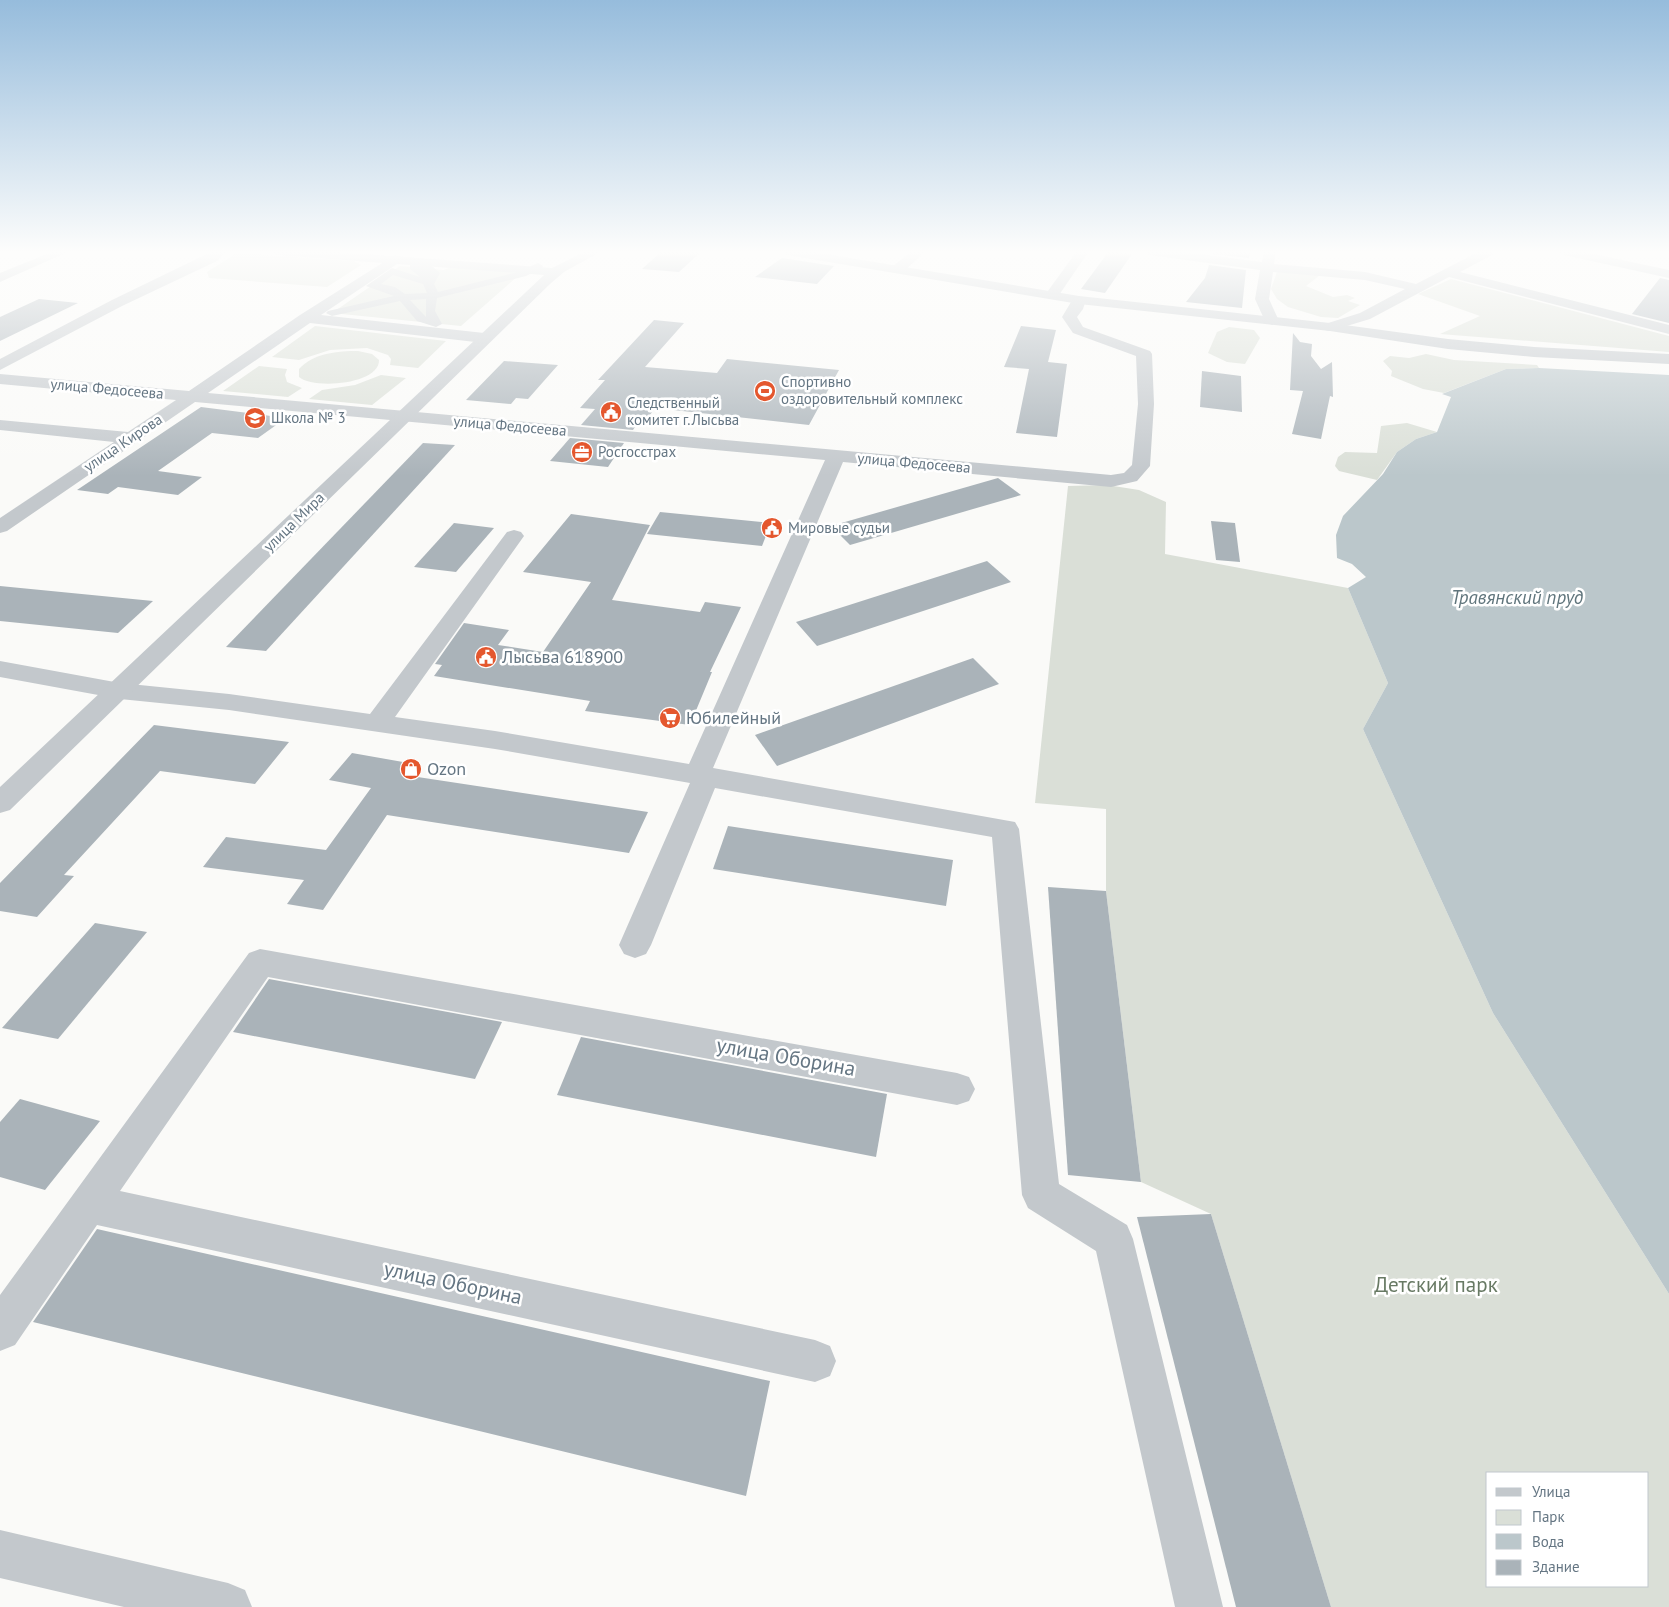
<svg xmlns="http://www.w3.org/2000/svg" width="1669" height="1607" font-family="'PT Sans',sans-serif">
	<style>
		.green { fill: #dadfd7; fill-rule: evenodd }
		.water { fill: #bbc7cb }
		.building { fill: #aab3b9 }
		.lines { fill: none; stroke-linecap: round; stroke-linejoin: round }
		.pedestrian { fill: #c3c8cc; fill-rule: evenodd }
		.minor { fill: #c3c8cc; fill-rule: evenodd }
		.tertiary { fill: #c3c8cc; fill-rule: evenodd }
		.labels { text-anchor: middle; stroke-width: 5; stroke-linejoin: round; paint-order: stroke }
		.far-poi-label { font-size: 15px; fill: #657683; stroke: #fff; text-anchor: start }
		.far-street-label { font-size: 15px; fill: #657683; stroke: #fff }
		.poi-label { font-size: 18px; fill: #657683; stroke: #fff; text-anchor: start }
		.water-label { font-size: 19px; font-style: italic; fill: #60757c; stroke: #fff }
		.near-street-label { font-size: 21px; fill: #657683; stroke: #fff }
		.near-park-label { font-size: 21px; fill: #687a64; stroke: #fff }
	</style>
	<rect width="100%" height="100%" fill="#fafaf8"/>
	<g class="green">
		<path d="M237 253 354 261 361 265 327 287 209 278 207 272Z"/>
		<path d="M400 266 444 270 451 267 511 271 519 275 461 326 332 313Z"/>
		<path d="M1278 269 1320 275 1306 286 1333 297 1347 295 1355 298 1348 301 1360 305 1338 318 1321 317 1288 307 1277 299 1271 289Z"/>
		<path d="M1451 279 1669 336V352L1440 334 1480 316 1418 294Z"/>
		<path d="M315 326 446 341 418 368 390 365 391 359 388 355 367 348 330 350 299 360 272 357Z"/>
		<path d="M1229 327 1254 330 1260 338 1245 364 1227 362 1208 353 1217 332Z"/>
		<path d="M358 351 372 354 379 360C380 384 314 390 299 377V369C313 353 338 351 358 351Z"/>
		<path d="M1426 354 1454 360 1537 365 1539 368 1506 369 1444 393 1423 389 1391 376 1392 371 1383 361 1390 356 1409 358Z"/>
		<path d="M259 366 287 369 285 375 287 382 302 388 288 397 223 391Z"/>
		<path d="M381 375 406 378 372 405 309 399 322 390 355 385Z"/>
		<path d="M1407 423 1437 432 1416 439 1397 452 1377 480 1339 471 1335 466 1338 457 1345 452 1377 453 1381 426Z"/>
		<path d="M1107 485 1139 490 1166 502 1165 554 1348 588 1388 683 1363 729 1493 1013 1669 1294V1607H1331L1211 1214 1141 1182 1106 891V809L1035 803 1068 486ZM1488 1473H1648V1586H1488Z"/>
	</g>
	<path class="water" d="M1539 368 1669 375V1294L1493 1013 1363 729 1388 683 1348 588 1366 577 1352 564 1337 558 1336 535 1343 516 1383 474 1397 452 1416 439 1437 432 1451 397 1442 394 1506 369Z"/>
	<g class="building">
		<path d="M662 251H702L679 272 642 269Z"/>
		<path d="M1109 251 1132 254 1105 293 1081 289Z"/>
		<path d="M1214 251H1230L1250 253 1249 258 1213 254Z"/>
		<path d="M782 258 834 266 817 284 755 277Z"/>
		<path d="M1209 265 1246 270 1242 308 1186 302 1205 278Z"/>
		<path d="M1660 278 1669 280V323L1632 314Z"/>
		<path d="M39 299 78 303 0 341V317Z"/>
		<path d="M654 320 684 323 645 367 717 373 727 359 839 370 809 425 655 408 647 419 641 418 633 430 581 425 595 409 580 408 605 380H598Z"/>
		<path d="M1021 326 1056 330 1048 362 1067 364 1057 437 1016 433 1029 369 1004 367Z"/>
		<path d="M1293 333 1300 342 1312 344 1311 356 1321 369 1332 362 1333 397 1330 396 1321 439 1292 434 1303 391 1290 390Z"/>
		<path d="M504 361 558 365 528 399 516 398 511 404 466 400Z"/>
		<path d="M1202 371 1241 376 1242 412 1200 407Z"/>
		<path d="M201 407 286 418 258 438 212 433 158 471 202 477 178 495 118 487 108 494 77 490Z"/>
		<path d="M570 438 624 443 608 467 550 461Z"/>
		<path d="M423 443 455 445 266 651 226 647Z"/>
		<path d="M998 478 1021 495 850 545 831 526Z"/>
		<path d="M660 512 771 523 762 546 647 534Z"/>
		<path d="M571 514 650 525 612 600 700 612 705 602 741 607 710 672H712L690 725 585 711 590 701 434 676 442 665 435 664 464 623 509 630 498 645 543 652 591 582 523 572Z"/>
		<path d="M1211 521 1235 523 1240 562 1216 560Z"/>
		<path d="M454 523 494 528 456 572 414 567Z"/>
		<path d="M987 561 1011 582 817 646 796 622Z"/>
		<path d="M0 586 153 601 118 633 0 621Z"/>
		<path d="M973 658 999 684 777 766 755 735Z"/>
		<path d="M154 725 289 742 255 784 160 771 64 875 74 876 37 917 0 911V883Z"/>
		<path d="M352 753 420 765 411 776 648 812 629 853 387 815 323 910 287 904 304 880 203 867 226 837 326 850 371 788 329 780Z"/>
		<path d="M728 826 953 860 946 906 713 869Z"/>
		<path d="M1048 887 1106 891 1141 1182 1068 1175Z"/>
		<path d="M95 923 147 932 58 1039 2 1028Z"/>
		<path d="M269 979 502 1022 475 1079 233 1032Z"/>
		<path d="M581 1037 887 1094 876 1157 557 1095Z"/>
		<path d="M20 1099 100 1121 45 1190 0 1177V1122Z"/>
		<path d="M1211 1214 1331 1607H1236L1137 1217Z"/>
		<path d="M97 1229 770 1381 746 1496 33 1322Z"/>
	</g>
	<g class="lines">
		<path class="pedestrian" d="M538 263 543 266 542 268 526 276 437 298 435 311 442 324 436 327 417 321 400 301 332 316 326 313 328 311 394 296 366 286 392 268 420 277 410 269V265L432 266 440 273 434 284 438 292 518 272ZM393 275 423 284 427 293 405 294 395 287 381 284ZM426 299V317L410 300Z"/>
		<g class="minor">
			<path d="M54 251H70L0 282V273Z"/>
			<path d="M213 251H227L217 261 122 306 0 370V359L112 300Z"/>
			<path d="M912 251H926L903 272H893L891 269 893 266Z"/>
			<path d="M1077 251H1089L1057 298H1047L1045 295Z"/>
			<path d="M1143 251H1175L1262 262 1264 251H1276L1274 264 1365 272 1416 284 1480 251H1495L1494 254 1460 272 1669 325V334L1449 277 1370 319 1330 331 1325 330 1323 327 1325 324 1360 313 1405 289 1365 280 1273 272 1269 299 1279 321 1272 325 1265 321 1255 299 1260 270 1149 255Z"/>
			<path d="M1558 251H1580L1669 270V278L1564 255Z"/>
			<path d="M395 255 400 256 402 259 400 262 321 315 484 333 489 335 492 338 489 341 484 343 310 323 208 393 1111 475 1124 473 1132 465 1138 404 1136 356 1073 333 1062 317 1074 297H1084L1086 300 1083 309 1077 317 1083 327 1150 351 1152 354 1154 404 1150 466 1137 481 1111 487 843 462 713 768 1015 822 1019 829 1059 1184 1127 1225 1133 1239 1223 1607H1175L1096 1251 1028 1208 1022 1195 992 837 715 788 651 945 646 954 635 958 624 954 619 945 690 783 495 749 229 710 120 699 0 677V661L120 683 229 694 370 714 507 532 514 530 521 532 524 536 395 717 495 731 689 764 825 460 195 402 7 531 0 533V518L114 442 0 430V420L128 432 176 400 0 384V374L189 391 300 315Z"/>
			<path d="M260 949 957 1073 969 1077 975 1089 969 1101 957 1105 268 977 120 1191 815 1340 830 1346 836 1361 830 1376 815 1382 97 1225 15 1345 0 1351V1295L249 953Z"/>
			<path d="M0 1530 228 1583 245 1590 252 1607H124L0 1578Z"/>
		</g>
		<g class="tertiary">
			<path d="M271 251H324L552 268 586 251H602L564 272 550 284 10 810 0 813V787L544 275 277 255Z"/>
			<path d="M781 251H808L1079 296 1330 323 1448 339 1534 347 1669 354V364L1534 357 1448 349 1330 331 1079 304 787 255Z"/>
		</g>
	</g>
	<linearGradient id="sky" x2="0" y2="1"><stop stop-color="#96bcdc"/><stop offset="0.53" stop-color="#fdfdfc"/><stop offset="1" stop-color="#fdfdfc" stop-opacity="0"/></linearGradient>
	<rect width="1669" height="476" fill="url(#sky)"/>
	<defs>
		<g id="stadium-disc" transform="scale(1.125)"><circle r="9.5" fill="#e4572e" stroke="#fff"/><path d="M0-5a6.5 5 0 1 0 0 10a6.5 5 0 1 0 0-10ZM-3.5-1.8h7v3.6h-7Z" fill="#fff"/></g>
		<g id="civic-disc" transform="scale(1.125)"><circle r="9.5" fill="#e4572e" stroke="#fff"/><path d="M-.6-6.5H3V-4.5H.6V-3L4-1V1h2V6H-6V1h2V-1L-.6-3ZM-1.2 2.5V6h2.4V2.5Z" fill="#fff"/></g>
		<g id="school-disc" transform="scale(1.125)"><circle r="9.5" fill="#e4572e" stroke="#fff"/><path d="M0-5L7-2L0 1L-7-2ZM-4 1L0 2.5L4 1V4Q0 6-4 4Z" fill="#fff"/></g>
		<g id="office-disc" transform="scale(1.125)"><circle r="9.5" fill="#e4572e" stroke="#fff"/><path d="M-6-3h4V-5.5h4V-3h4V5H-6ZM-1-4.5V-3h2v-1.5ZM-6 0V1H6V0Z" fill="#fff"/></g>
		<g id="supermarket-disc" transform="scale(1.125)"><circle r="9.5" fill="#e4572e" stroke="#fff"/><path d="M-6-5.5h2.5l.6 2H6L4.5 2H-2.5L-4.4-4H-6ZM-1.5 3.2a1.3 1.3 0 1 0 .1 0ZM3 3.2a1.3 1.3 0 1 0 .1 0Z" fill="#fff"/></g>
		<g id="shop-disc" transform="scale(1.125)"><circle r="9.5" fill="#e4572e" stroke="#fff"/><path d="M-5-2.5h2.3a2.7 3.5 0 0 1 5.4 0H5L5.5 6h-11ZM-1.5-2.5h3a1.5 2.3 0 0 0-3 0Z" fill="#fff"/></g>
	</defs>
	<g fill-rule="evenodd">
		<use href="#stadium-disc" x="765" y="391"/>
		<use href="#civic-disc" x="611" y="412"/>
		<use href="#school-disc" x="255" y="418"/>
		<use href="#office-disc" x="582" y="452"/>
		<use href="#civic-disc" x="772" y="528"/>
		<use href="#civic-disc" x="486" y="657"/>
		<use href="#supermarket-disc" x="670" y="718"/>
		<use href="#shop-disc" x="411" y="769"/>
	</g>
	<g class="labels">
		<g class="far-poi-label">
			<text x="781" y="387">Спортивно<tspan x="781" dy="17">оздоровительный комплекс</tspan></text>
			<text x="627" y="408">Следственный<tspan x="627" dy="17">комитет г.Лысьва</tspan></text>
			<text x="271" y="423">Школа № 3</text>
			<text x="598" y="457">Росгосстрах</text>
			<text x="788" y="533">Мировые судьи</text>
		</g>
		<g class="far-street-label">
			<text transform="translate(107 389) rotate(5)" y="5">улица Федосеева</text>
			<text transform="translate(510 426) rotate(5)" y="5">улица Федосеева</text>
			<text transform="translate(123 443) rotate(-34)" y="5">улица Кирова</text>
			<text transform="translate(914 463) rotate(5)" y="5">улица Федосеева</text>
			<text transform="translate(294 522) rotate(-44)" y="5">улица Мира</text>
		</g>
		<g class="poi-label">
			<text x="502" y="663">Лысьва 618900</text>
			<text x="686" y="724">Юбилейный</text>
			<text x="427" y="775">Ozon</text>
		</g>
		<g class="water-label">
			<text x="1517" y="604">Травянский пруд</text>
		</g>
		<g class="near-street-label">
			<text transform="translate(786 1057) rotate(10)" y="7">улица Оборина</text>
			<text transform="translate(453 1283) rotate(12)" y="7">улица Оборина</text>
		</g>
		<g class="near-park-label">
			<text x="1436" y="1292">Детский парк</text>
		</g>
	</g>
	<rect x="1486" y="1472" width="162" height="115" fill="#ffffff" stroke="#c1c8cd"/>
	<rect x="1496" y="1488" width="25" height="8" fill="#c3c8cc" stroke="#c1c8cd"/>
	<text x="1532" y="1497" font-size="15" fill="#657683">Улица</text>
	<rect x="1496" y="1510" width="25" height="15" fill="#dadfd7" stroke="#c1c8cd"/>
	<text x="1532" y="1522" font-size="15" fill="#657683">Парк</text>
	<rect x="1496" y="1534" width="25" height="15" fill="#bbc7cb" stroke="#c1c8cd"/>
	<text x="1532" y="1547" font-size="15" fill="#657683">Вода</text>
	<rect x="1496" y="1560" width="25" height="15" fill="#aab3b9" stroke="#c1c8cd"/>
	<text x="1532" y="1572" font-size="15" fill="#657683">Здание</text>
</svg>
